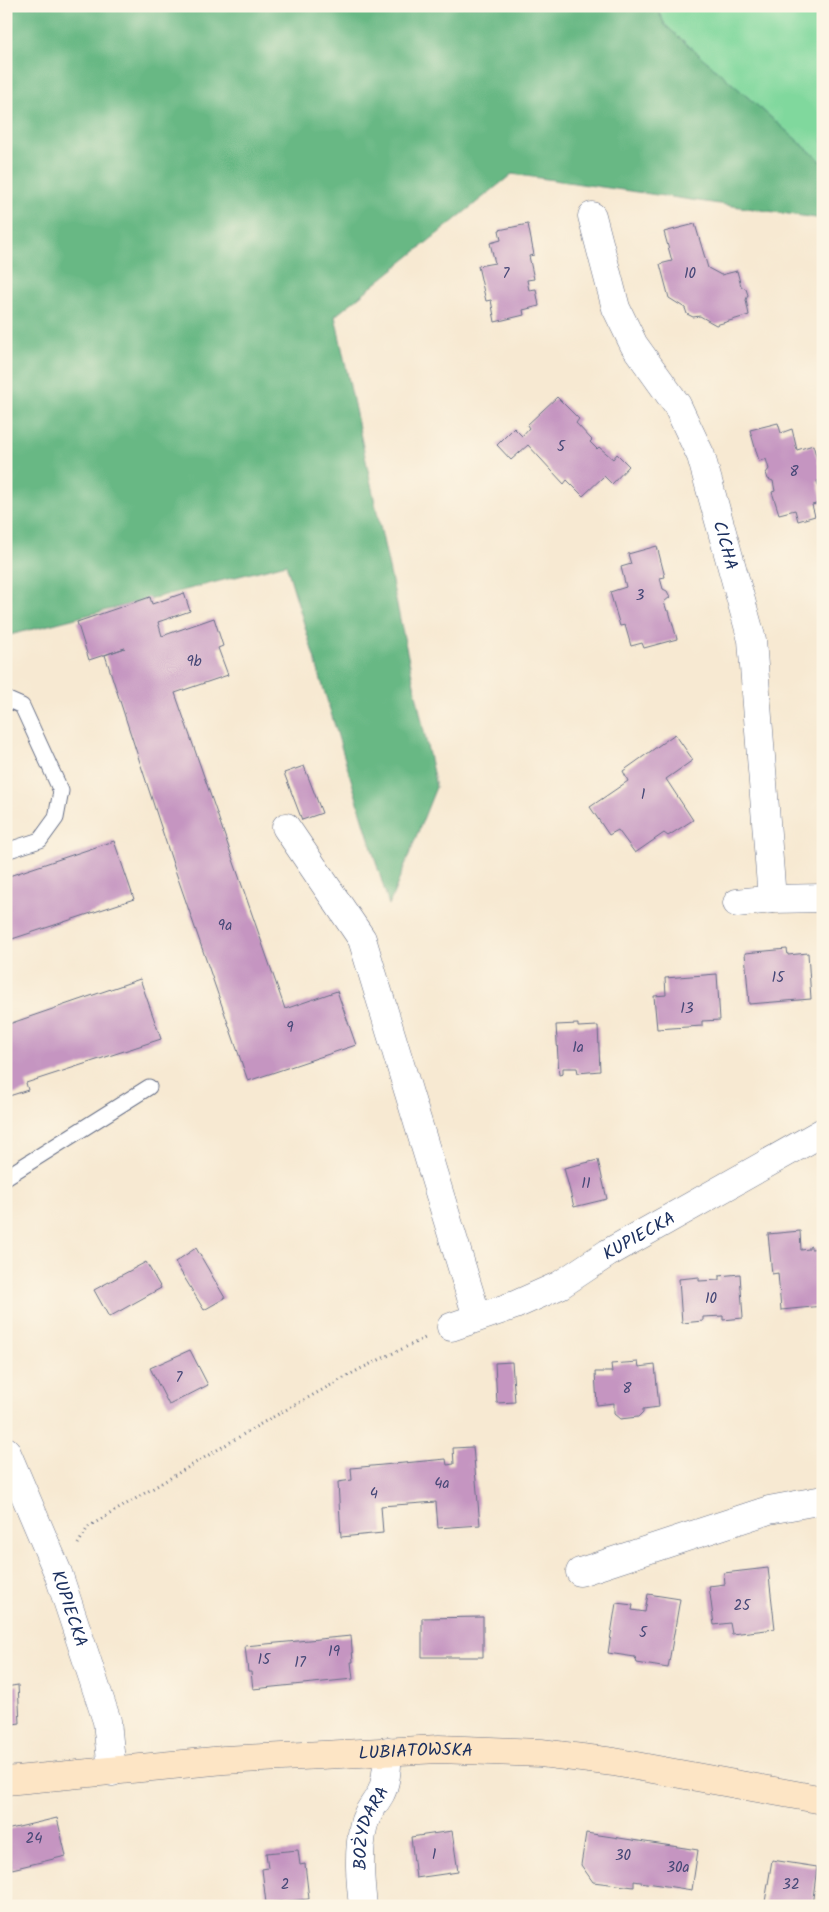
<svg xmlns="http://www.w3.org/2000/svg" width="829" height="1912" font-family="Kalam,sans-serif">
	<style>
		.green { fill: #80d89d; stroke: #4e847e }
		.forest { fill: #68b884; stroke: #427471 }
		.building { fill: #c595c1 }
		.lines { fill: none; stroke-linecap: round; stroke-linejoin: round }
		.lane-casing { stroke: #687087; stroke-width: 17 }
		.street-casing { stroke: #687087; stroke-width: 29 }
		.secondary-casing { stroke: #687087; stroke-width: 29 }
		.path { stroke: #687087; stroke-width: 3; stroke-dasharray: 1 4; stroke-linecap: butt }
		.lane { stroke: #fff; stroke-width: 15 }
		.street { stroke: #fff; stroke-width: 28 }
		.secondary { stroke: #fde5c5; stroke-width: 28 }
		.labels { text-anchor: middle; stroke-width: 4; stroke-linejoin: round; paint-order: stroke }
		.number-label { font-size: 15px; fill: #464877 }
		.street-label { font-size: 18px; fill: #1b2f5e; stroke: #fcf5e5 }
	</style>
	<rect width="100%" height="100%" fill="#fcf5e5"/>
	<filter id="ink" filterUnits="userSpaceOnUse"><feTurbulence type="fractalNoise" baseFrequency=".02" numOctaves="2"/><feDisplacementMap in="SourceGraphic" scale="10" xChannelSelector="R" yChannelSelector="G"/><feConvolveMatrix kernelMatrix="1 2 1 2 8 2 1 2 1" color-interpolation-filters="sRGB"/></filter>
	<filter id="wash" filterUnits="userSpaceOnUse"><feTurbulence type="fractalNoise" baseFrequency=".0096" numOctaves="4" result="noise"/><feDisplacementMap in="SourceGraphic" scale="20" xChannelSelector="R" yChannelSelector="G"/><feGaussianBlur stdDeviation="1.12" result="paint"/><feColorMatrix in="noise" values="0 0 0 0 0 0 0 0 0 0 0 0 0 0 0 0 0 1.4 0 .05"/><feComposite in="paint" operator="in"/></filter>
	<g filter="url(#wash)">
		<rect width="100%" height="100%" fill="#f7e9d2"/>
		<path class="green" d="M656 6H823V163L665 25Z"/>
		<path class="forest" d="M6 6H656L665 25 823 163V219L512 174 335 316 436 787 389 905 286 564 6 636Z"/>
		<g id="blocks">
			<g class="building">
				<path d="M528 224 534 255 529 256 534 279 527 280 529 290 536 289 539 306 523 310 524 315 495 322 491 300 486 301 478 266 495 263 490 243 501 240 499 230Z"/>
				<path d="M695 224 708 268 721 275 737 271 741 286 746 289 748 295 746 300 749 315 716 325 700 316 693 317 687 314 685 308 669 298 660 264 672 261 664 232Z"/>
				<path d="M557 397 579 419 576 423 592 440 590 442 597 449 599 447 613 459 617 454 629 466 612 484 604 476 583 496 567 480 564 484 528 445 511 460 497 445 514 428 522 436 529 428 527 425Z"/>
				<path d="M778 423 781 433 792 429 797 450 813 445 823 479 817 481 823 502 812 505 815 516 798 521 795 510 779 514 772 492 775 491 773 481 768 479 766 473 769 469 766 459 759 461 750 430Z"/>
				<path d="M657 546 665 577 660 578 663 589 667 591 670 597 664 602 667 611H669L677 639 644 648 642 643 631 646 625 625 620 626 610 592 626 587 621 567 631 564 628 554Z"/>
				<path d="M184 593 190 611 158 622 162 636 214 618 223 646 218 648 228 675 175 693 285 1009 337 991 356 1045 248 1081 174 867 105 655 125 648 89 660 77 622 150 597 152 604Z"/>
				<path d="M675 734 693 760 666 779 693 820 668 836 664 833 635 853 618 830 609 835 590 807 628 781 623 771Z"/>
				<path d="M304 766 322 813 302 820 284 773Z"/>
				<path d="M114 841 134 899 6 941V877Z"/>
				<path d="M787 949 788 955 808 953 811 999 749 1004 745 953Z"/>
				<path d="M717 974 720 1020 702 1021V1026L657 1029 654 996 666 995 665 978Z"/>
				<path d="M140 979 161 1039 26 1083 28 1090 6 1097V1025Z"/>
				<path d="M578 1024V1027L598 1026 600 1071 578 1073 577 1068H563V1074L559 1075 556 1025Z"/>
				<path d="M598 1160 607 1199 574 1207 564 1168Z"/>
				<path d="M800 1231 801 1250 809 1249V1247L811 1246V1249L823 1248V1306L781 1310 778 1273 772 1274 768 1234Z"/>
				<path d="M196 1248 225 1298 204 1310 175 1262Z"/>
				<path d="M146 1262 161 1288 109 1317 94 1290Z"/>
				<path d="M740 1274 743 1318 723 1320V1316L703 1317V1321L682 1323 679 1279 699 1277V1281L719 1280V1276Z"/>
				<path d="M190 1350 208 1385 169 1405 150 1368Z"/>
				<path d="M512 1362 515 1402 497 1403 495 1363Z"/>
				<path d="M638 1362 639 1367 655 1365 659 1407 643 1409V1412L638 1417 620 1419 614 1414V1403L597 1405 595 1372H612L611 1364Z"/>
				<path d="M473 1447 480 1525 438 1528 436 1502 409 1504 381 1506 383 1533 341 1537 338 1482 352 1480 351 1468 446 1459 447 1465 454 1464 453 1448Z"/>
				<path d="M768 1568 775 1629 732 1634 730 1623 714 1625 709 1586 725 1584 724 1573Z"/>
				<path d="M648 1594 680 1599 668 1668 637 1663 635 1657 608 1653 616 1603 633 1605 632 1610 645 1612Z"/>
				<path d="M483 1617V1657H422V1618Z"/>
				<path d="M351 1636 353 1662H351L353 1679 253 1689 251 1672H248L245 1646Z"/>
				<path d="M18 1685 20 1723 6 1725V1687Z"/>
				<path d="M57 1818 66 1856 12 1869 6 1846V1830Z"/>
				<path d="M452 1831 458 1872 416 1878 411 1837Z"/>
				<path d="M586 1833 698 1850 692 1890 634 1881V1887L593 1882 581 1865Z"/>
				<path d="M298 1850 300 1865 305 1864 309 1899 266 1903 262 1869 268 1868 266 1853Z"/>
				<path d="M772 1860 817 1867 812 1906H792L765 1902Z"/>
				<path d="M6 1890H7L11 1906H6Z"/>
			</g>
		</g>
	</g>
	<g filter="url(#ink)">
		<use href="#blocks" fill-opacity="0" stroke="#687087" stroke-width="1"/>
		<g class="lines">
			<g class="lane-casing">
				<g id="lane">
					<path d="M6 699 22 706 61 791 56 818 40 840 6 851"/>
					<path d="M6 1177 149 1087"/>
				</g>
			</g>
			<g class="street-casing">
				<g id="street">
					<path id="s1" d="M592 216 616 308 634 345 677 405 701 456 752 640 772 899"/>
					<path d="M286 827 362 939 477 1317"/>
					<path d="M737 903 772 899 823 898"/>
					<path id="s2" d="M451 1327 515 1305 560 1285 608 1253 823 1132"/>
					<path id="s3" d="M6 1451 58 1573 107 1721 112 1772"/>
					<path d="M580 1572 769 1510 823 1500"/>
					<path id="s4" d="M363 1906C360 1879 358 1854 363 1828 366 1812 374 1806 381 1793 387 1781 387 1764 388 1751"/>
				</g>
			</g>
			<g class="secondary-casing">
				<g id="secondary">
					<path id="s5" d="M6 1781 224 1760 439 1749 541 1753 614 1762 823 1800"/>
				</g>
			</g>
			<path class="path" d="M78 1544 88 1527 264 1422 360 1369 425 1338"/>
			<use href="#lane" class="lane"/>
			<use href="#street" class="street"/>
			<use href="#secondary" class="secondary"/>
		</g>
	</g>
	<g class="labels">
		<g class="number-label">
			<text x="506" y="278">7</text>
			<text x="690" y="278">10</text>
			<text x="561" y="451">5</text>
			<text x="794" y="476">8</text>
			<text x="640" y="600">3</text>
			<text x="194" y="666">9b</text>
			<text x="643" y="799">1</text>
			<text x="225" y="930">9a</text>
			<text x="778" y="982">15</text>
			<text x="687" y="1013">13</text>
			<text x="290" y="1032">9</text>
			<text x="578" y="1052">1a</text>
			<text x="586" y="1188">11</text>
			<text x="711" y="1303">10</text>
			<text x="179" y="1382">7</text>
			<text x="627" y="1393">8</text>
			<text x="442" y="1488">4a</text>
			<text x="374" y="1498">4</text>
			<text x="742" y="1610">25</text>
			<text x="643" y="1637">5</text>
			<text x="334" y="1656">19</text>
			<text x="264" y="1664">15</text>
			<text x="300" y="1667">17</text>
			<text x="34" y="1843">24</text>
			<text x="434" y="1859">1</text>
			<text x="623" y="1860">30</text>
			<text x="678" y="1872">30a</text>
			<text x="285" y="1889">2</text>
			<text x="791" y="1889">32</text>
		</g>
		<g class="street-label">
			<text dy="6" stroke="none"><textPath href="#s1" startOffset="359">CICHA</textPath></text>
			<text dy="6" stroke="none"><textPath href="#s2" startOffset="210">KUPIECKA</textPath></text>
			<text dy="6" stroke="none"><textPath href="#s3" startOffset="170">KUPIECKA</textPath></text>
			<text dy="6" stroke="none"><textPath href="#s5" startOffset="411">LUBIATOWSKA</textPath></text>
			<text dy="6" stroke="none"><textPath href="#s4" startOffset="80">BOŻYDARA</textPath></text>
		</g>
	</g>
	<rect width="829" height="1912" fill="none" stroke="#fcf5e5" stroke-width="25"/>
</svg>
